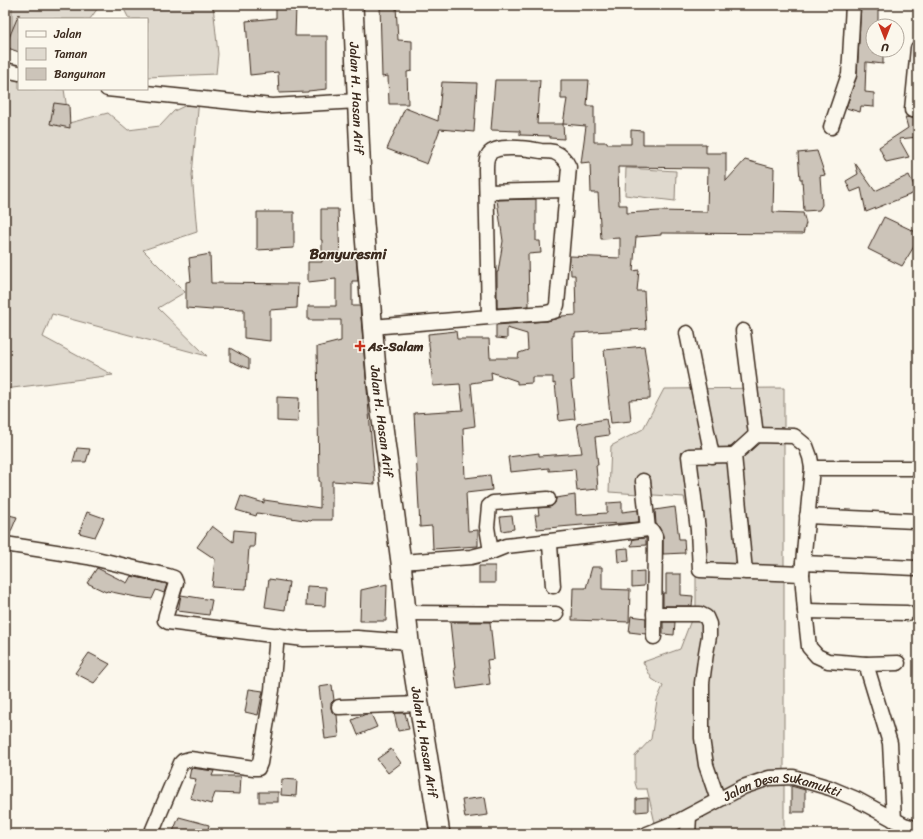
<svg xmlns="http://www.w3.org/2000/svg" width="923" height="839" font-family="Sriracha,sans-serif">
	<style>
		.green { fill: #dfd9ce; stroke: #8d8276 }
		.building { fill: #ccc4b9; stroke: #3b2a1e; fill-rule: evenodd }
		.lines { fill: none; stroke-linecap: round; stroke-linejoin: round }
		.street-casing { stroke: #3b2a1e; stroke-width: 17 }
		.secondary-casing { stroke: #3b2a1e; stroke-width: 22 }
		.street { stroke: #fbf7ec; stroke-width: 14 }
		.secondary { stroke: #fbf7ec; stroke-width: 19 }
		.poi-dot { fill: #c8321e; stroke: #fbf7ec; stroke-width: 1.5 }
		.labels { text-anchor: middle; stroke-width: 3; stroke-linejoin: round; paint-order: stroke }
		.street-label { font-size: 13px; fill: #3b2a1e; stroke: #fbf7ec }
		.poi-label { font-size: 13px; font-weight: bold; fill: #3b2a1e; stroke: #fbf7ec; text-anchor: start }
		.quarter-label { font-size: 15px; font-weight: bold; fill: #3b2a1e; stroke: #fbf7ec }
	</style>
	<rect width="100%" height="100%" fill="#fbf7ec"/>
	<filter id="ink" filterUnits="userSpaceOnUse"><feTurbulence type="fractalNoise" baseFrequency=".025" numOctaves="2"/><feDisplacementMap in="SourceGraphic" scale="8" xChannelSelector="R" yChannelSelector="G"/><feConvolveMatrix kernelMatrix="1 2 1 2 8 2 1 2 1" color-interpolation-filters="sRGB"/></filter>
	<g filter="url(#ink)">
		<g class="green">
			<path d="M12 5H100L90 19H19L12 32Z"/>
			<path d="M122 5H213L218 54 216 74 147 77V19H129Z"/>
			<path d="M5 79 19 80V89H64L69 123 108 113 128 130 160 126 174 111 199 99 192 175 197 232 143 250 185 292 158 308 207 356 52 314 43 337 113 375 5 389Z"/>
			<path d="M626 168 676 171 675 201 625 195Z"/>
			<path d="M784 388V834H694L687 809 655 823 647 789H637L635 783V756L651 739 657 700 663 686 652 679 643 662 680 649 696 607V549L684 497 609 492 611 446 643 429 664 389Z"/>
		</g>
		<g class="building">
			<path d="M380 5 396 6 398 40 412 41V71L407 72 408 104H389L388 76 382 77Z"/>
			<path d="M861 5H878V25H873V53H883V64L866 62 865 92 874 93V107L861 106 860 112 846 108 857 75Z"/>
			<path d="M276 6H296L295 36H327V89L308 91V92L279 93 278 72 250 75 246 21 276 18Z"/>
			<path d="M19 14V52L5 47Z"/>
			<path d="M495 80H540L537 124H563L564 139 550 138V136L520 135V131L491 130Z"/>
			<path d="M561 80H589L587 106H594V142H607V144H631V130L643 131V144H706V153H726V181L745 160 774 168 773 212 803 213 806 223 803 234 661 233V235L636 237 633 271 639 270 637 291H644L646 329 575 333V337H573L574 380 571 381 575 419 559 421 555 383 553 384V377H532V383L517 384V381L491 372 492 380 471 383 475 426 463 428 465 478 490 475 492 490 466 493 468 531 478 530V546L433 549 432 526 420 527 414 413 463 410 460 384 433 386 428 334 456 331 457 339H489L490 358H518L519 353 528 350 527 334 507 328V339L496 338V325L547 321 562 317V316L576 315 575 275H571L570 256 620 258V238L601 239 598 193H591L590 162 581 163 586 126 563 124 567 99H561ZM618 167 708 168 707 212 659 211 627 213V205H619Z"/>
			<path d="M442 82 477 83 474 132 440 129 427 164 387 149 405 108 438 121Z"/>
			<path d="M54 103 69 105 70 128 50 124Z"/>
			<path d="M905 117 913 118H918V137L899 139 909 157 886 162 879 147 908 128Z"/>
			<path d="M817 151 825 175 820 176 822 205 819 210 804 211 802 179H800L798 153Z"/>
			<path d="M855 163 875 191 909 175 917 192 866 212 861 188 851 192 846 181 858 174Z"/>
			<path d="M536 199V241H540L541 253 528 254 529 306 497 308V272H498L503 241 497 200Z"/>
			<path d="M321 209H338L340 258H356L358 281H352V306H360L375 484 332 481V520H312L311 521 257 513 256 516 236 510 241 496 264 503V500L320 508V481H319L317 347 341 341V320H308V306H336V279L308 282V262H322V240H321Z"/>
			<path d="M257 212H294V248L257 250Z"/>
			<path d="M884 217 918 233V240L902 266 868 249Z"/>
			<path d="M210 254 211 283 298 284 297 308 270 310V341L244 338V309L212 308V310L186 308V282L191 281 189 258Z"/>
			<path d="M644 346 650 387V399L629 400 631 421 611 423 608 396H609L604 350Z"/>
			<path d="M230 348 249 359V369L230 361Z"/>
			<path d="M277 397 299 398 298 422 277 421Z"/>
			<path d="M606 419 609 435 595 437 598 465H596L598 489 577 491 575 469 549 471V468L510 472 508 457 539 453V456L582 453 577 424Z"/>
			<path d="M77 448 90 449 86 462H73Z"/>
			<path d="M575 495 576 515 607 513V503L622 502V512L638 510 639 522 624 523 582 525 537 529 535 515H539L538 508 549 507 552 506 555 503 556 498Z"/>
			<path d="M675 507 679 539H684L685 553 663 554V536L659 527 656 524 655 510Z"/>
			<path d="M87 512 104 518 95 537 79 533Z"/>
			<path d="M5 514 17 517 9 536H5Z"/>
			<path d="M512 516 514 529 502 531 500 517Z"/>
			<path d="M212 526 233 542 234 530 255 532 254 547H249L246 589 226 588 212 587 215 559 197 547Z"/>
			<path d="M646 538V545L631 546 633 539Z"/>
			<path d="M628 548 629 561 618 562 617 549Z"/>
			<rect x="479" y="566" width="16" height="17"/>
			<path d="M592 567H602V589L630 590 629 622 572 620 573 588H586Z"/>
			<path d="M97 568 127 583 131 576 167 584 164 593 156 590 152 599 136 597 107 591 106 592 87 583Z"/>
			<path d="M644 571V586L632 587V572Z"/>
			<path d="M666 574H681V595L693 596 692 606H663V593H666Z"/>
			<path d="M269 579 289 582 285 610 265 607Z"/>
			<path d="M387 584 386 621H360L361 590Z"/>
			<path d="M307 586 326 587 325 606 306 605Z"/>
			<path d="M181 595 212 600 209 615 178 611Z"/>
			<path d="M631 616 646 618V634L629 632Z"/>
			<path d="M450 622H490L494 659 487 660 490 684 457 689 454 668H455Z"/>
			<path d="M663 622H675L674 635 663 634Z"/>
			<path d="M89 653 110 664 94 683 75 673Z"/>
			<path d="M332 685 334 700 331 703V708L332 712 337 715 339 737 325 739 319 687Z"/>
			<path d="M249 689 263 691 258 715 245 712Z"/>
			<path d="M394 713H405L409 729 398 731Z"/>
			<path d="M366 714H371L377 727 358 735 352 720Z"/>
			<path d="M391 749 401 763 388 773 377 759Z"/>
			<path d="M191 768 214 771 212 776H241L240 794 215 793 211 804 190 798 196 779 189 778Z"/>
			<path d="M282 779 297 780 296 796 281 795Z"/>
			<path d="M791 786 805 790V812H791Z"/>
			<rect x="259" y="792" width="19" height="10"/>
			<path d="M485 797 488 815 465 818 462 800Z"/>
			<path d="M648 798V811L636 812V799Z"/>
			<path d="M179 817 209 825 207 834H172Z"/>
		</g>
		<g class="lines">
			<g class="street-casing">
				<g id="street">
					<path d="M918 48 912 110 918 109"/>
					<path d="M5 70 19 73"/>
					<path d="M107 89 272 106 358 101"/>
					<path d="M831 127 847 80 849 75 853 5"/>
					<path d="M487 192 567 190"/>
					<path d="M372 327 489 317 546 313 554 311 557 305 569 167C566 160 561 155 554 152 550 151 545 151 541 151 530 149 497 144 489 154 486 158 486 164 486 169L489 317"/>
					<path d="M743 331 756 435"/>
					<path d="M687 333 712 456"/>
					<path d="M734 455 756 435 794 436 806 446 810 457 812 468 802 574 805 611 809 647 817 656 828 661 866 664 898 663"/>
					<path d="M812 468H912"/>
					<path d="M643 481 648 529"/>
					<path d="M807 516 915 521"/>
					<path d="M542 542 648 529 652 531 655 536 654 637"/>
					<path d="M5 544 88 557 168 576 174 578 176 583 166 615 165 620 168 622 304 639 357 638 409 642"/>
					<path d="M491 552 487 527 489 506 493 503 548 499"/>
					<path d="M401 562 471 557 491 552 506 546 542 542 548 543 550 545 553 586"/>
					<path d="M803 563 916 568"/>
					<path d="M745 572 734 455 689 456 698 530 700 570 802 574"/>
					<path d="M805 611 907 613"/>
					<path d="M407 613 556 614"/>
					<path d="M654 614H700L706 617 709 624V636L706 653 702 683V738L706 765 718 800"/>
					<path d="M866 664 890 743 894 820"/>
					<path d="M339 707 419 704"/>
					<path d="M151 834 181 763 183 761 190 759 254 768H258L260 763 272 690 277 635"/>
					<path id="s1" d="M647 834 679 821 743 787 769 778 793 777 830 788 856 799 904 825 918 829"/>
					<path d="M688 834 689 816"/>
				</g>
			</g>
			<g class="secondary-casing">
				<g id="secondary">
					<path id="s2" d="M353 5 362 199 377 382 401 562 409 642 440 834"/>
				</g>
			</g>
			<use href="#street" class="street"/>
			<use href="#secondary" class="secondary"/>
		</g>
	</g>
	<path class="poi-dot" d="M358 340h4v4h4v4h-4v4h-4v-4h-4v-4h4z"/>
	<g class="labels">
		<g class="street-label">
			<text dy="5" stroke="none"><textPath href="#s2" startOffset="93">Jalan H. Hasan Arif</textPath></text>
			<text dy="5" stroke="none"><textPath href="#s2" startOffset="417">Jalan H. Hasan Arif</textPath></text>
			<text dy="5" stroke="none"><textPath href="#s2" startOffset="741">Jalan H. Hasan Arif</textPath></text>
			<text dy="5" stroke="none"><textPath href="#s1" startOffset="147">Jalan Desa Sukamukti</textPath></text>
		</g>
		<g class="poi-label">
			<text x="368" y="351">As-Salam</text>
		</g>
		<g class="quarter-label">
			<text x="348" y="259">Banyuresmi</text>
		</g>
	</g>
	<rect width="923" height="839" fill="none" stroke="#fbf7ec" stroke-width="20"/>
	<rect x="10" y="10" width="903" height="819" fill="none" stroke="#3b2a1e" stroke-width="1.5" filter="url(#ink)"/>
	<rect x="18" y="18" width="130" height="72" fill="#fbf7ec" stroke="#aea59a"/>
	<rect x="26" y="31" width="20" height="6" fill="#fbf7ec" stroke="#aea59a"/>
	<text x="54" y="38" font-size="12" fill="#3b2a1e">Jalan</text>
	<rect x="26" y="48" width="20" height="12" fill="#dfd9ce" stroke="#aea59a"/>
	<text x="54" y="58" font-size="12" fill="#3b2a1e">Taman</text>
	<rect x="26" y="68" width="20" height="12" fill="#ccc4b9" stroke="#aea59a"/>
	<text x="54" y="78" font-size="12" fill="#3b2a1e">Bangunan</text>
	<g transform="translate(885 38) rotate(180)"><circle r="19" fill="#fbf7ec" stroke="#aea59a"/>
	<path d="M0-3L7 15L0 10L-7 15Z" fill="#c8321e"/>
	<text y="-6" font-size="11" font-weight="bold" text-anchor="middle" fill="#3b2a1e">U</text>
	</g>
</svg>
